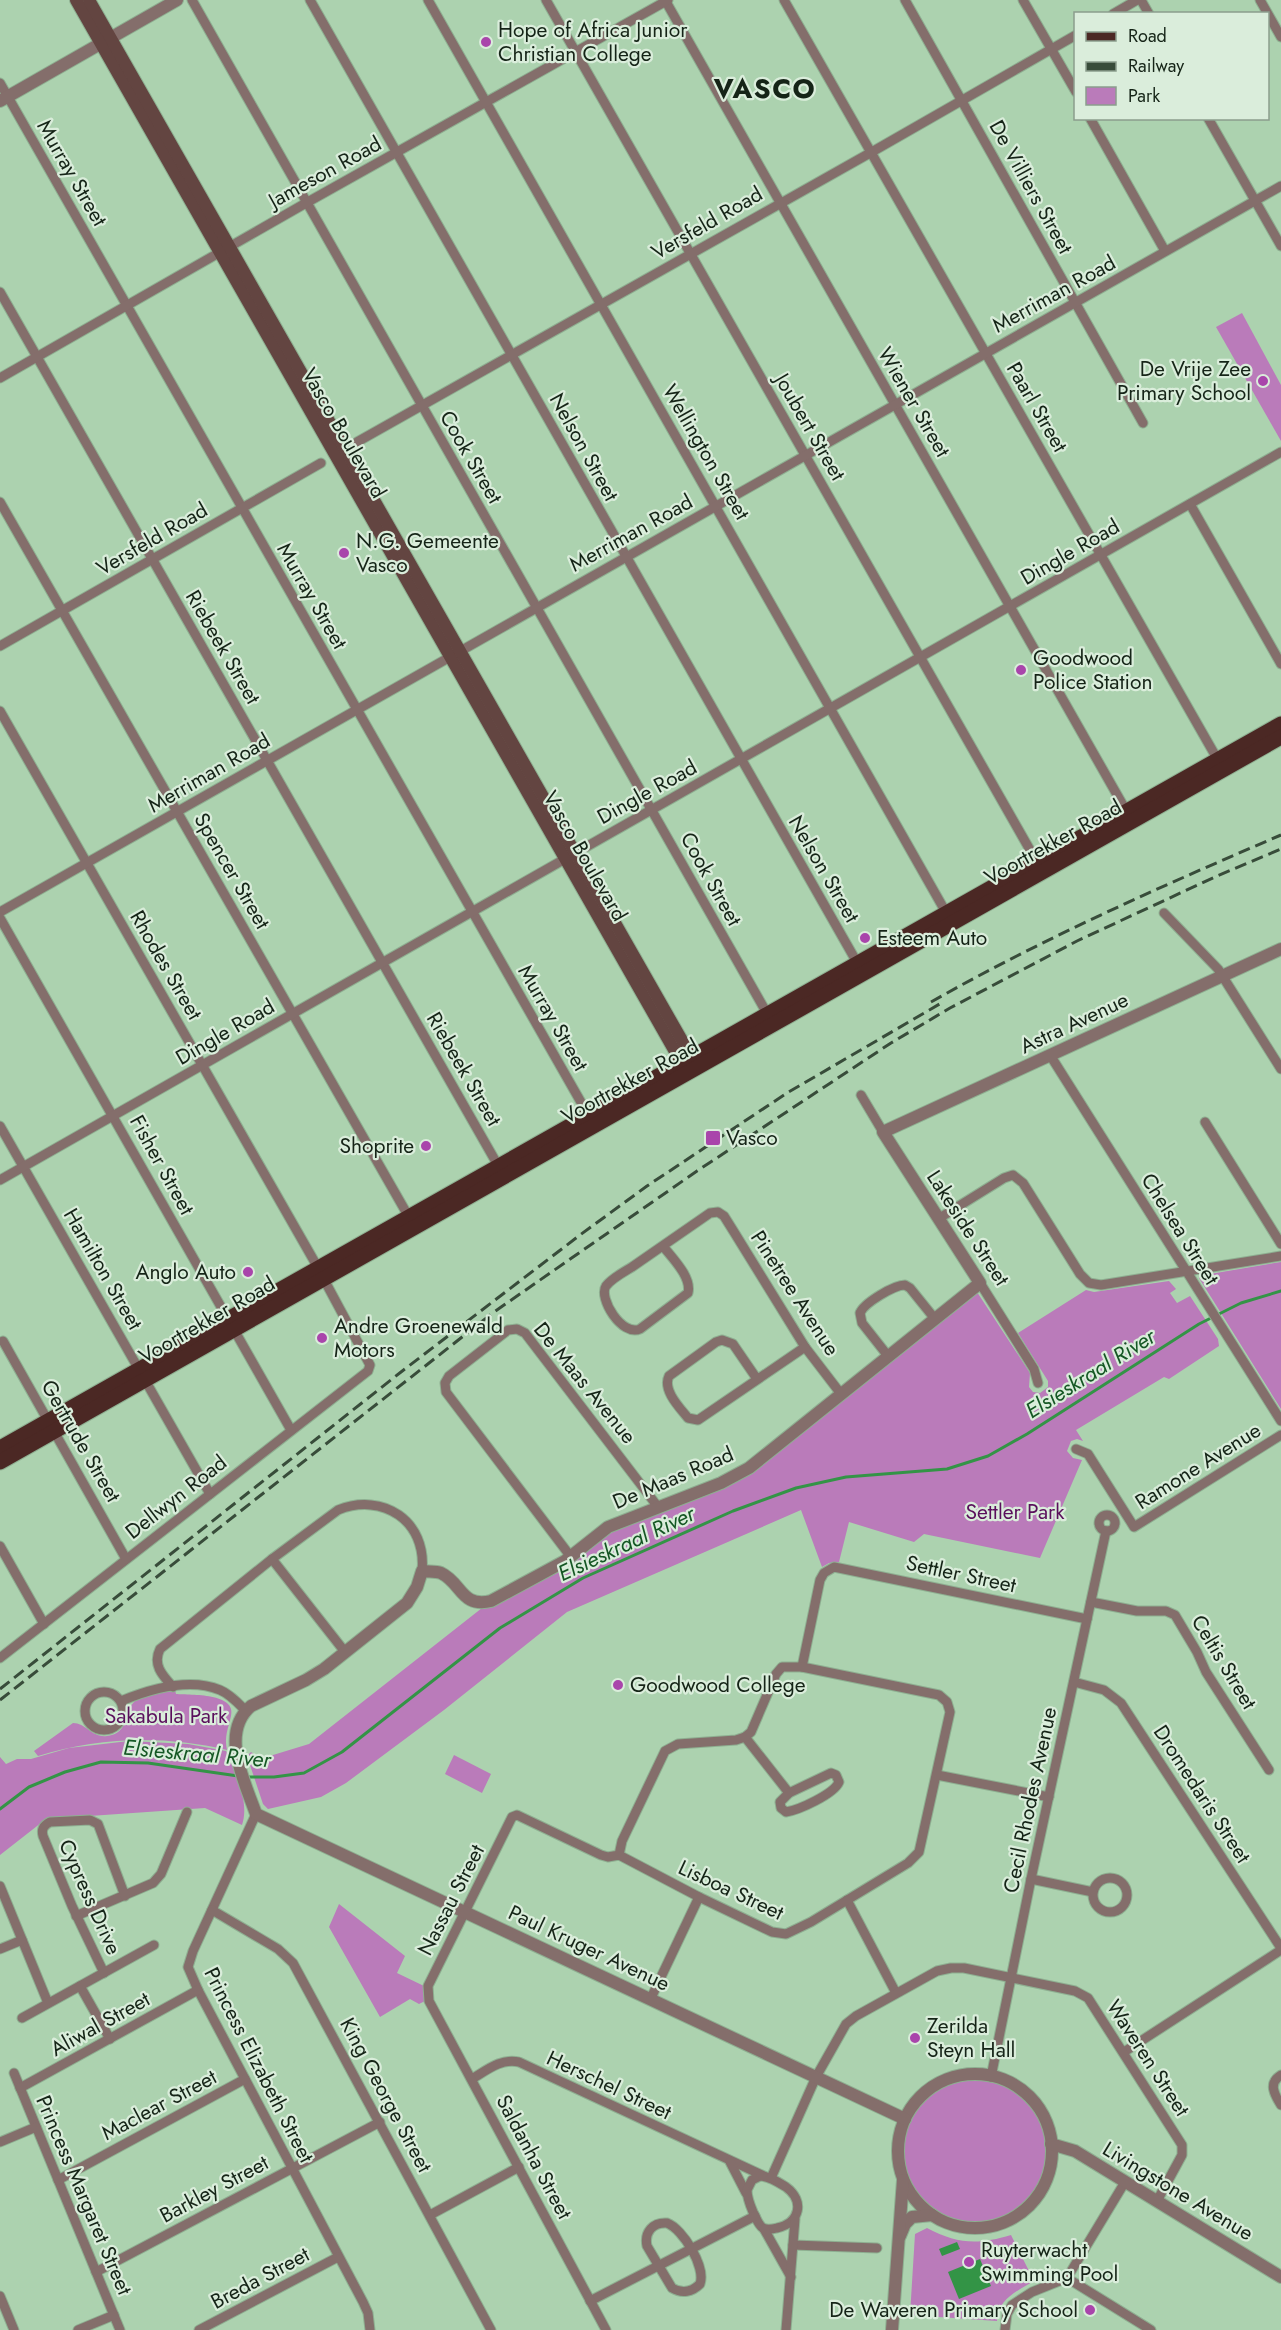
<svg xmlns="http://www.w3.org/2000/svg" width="1281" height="2330" font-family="Jost,sans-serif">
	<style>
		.green { fill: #ba7bba }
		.water { fill: #339446 }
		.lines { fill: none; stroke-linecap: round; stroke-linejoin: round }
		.stream { stroke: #339446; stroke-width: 3 }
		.minor-casing { stroke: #8eaf91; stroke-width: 11 }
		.tertiary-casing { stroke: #8eaf91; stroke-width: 14 }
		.secondary-casing { stroke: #8eaf91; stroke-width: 14 }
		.primary-casing { stroke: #8eaf91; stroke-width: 17 }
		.minor { stroke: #846e6b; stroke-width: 9 }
		.tertiary { stroke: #846e6b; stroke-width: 12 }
		.secondary { stroke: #634541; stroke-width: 12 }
		.primary { stroke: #4b2824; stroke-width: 15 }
		.rail { stroke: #384c3a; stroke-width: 3; stroke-dasharray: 12 6; stroke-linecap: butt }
		.poi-dot { fill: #a945ab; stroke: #daeddb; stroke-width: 2 }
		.labels { text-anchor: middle; stroke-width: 4.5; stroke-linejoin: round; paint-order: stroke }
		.poi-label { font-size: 21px; fill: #152417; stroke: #daeddb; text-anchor: start }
		.street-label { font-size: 21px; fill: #152417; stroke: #daeddb }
		.park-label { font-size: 21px; fill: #5a0f5c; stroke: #daeddb }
		.water-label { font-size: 22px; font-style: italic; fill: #155724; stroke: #daeddb }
		.district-label { font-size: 27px; font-weight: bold; letter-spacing: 1.5px; fill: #152417; stroke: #daeddb }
	</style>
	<rect width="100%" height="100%" fill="#acd2af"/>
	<g class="green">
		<path d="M1242 313 1281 385V441L1216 327Z"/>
		<path d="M1281 1262V1409L1199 1278 1204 1275Z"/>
		<path d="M1169 1281 1176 1289 1170 1293 1177 1303 1190 1296 1218 1339 1219 1346 1169 1379 1164 1377 1076 1430 1083 1441 1077 1439 1071 1441 1067 1451 1073 1458 1082 1460 1040 1558 924 1534 914 1542 849 1522 839 1562 829 1563 822 1567 801 1510 567 1612 444 1710 346 1783 321 1797 268 1809 263 1804 247 1756 251 1752 259 1757 273 1755 309 1744 482 1608 499 1604 567 1566 612 1530 726 1485 977 1292 1030 1373 1029 1387 1033 1392 1040 1393 1048 1387V1381L1018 1333 1086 1290 1094 1292Z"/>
		<path d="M175 1690 176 1694C191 1695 237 1693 231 1716 228 1729 224 1737 227 1750 163 1735 100 1737 38 1756L34 1751 73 1723C86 1723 92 1738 107 1736 130 1733 123 1713 134 1702 143 1693 163 1692 175 1690Z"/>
		<path d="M129 1741 188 1744 226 1751C235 1774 250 1801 242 1825L205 1808 46 1819 0 1855V1757L6 1764 17 1759H31L69 1748Z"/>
		<path d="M454 1755 491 1774 482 1793 445 1774Z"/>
		<path d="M339 1904 405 1956 397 1973 424 1986 425 2001 419 2004 410 1999 380 2017 329 1927Z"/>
		<circle cx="975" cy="2152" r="72"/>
		<path d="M927 2228C957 2244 978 2245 1011 2235L1034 2281C1017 2291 998 2299 997 2321L910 2315 915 2234Z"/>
	</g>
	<g class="water">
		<path d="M957 2242 960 2249 942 2256 939 2249Z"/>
		<path d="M980 2259 991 2286 959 2299 948 2272Z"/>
	</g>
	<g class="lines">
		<g class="stream">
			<path d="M245 1777H274L304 1773 342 1752 500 1628 583 1578 733 1511 796 1488 846 1477 947 1469 988 1456 1027 1434 1199 1324 1241 1303 1281 1291"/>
			<path d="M0 1809 29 1787 65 1772 101 1762 148 1763 238 1776"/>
		</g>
		<g class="minor-casing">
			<g id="minor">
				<path d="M192 0 769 1017"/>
				<path d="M310 0 859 966"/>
				<path d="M428 0 948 916"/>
				<path d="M546 0 1038 864"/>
				<path d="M665 0 1128 814"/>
				<path d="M784 0 1219 762"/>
				<path d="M905 0 1143 423"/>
				<path d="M1023 0 1076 92"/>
				<path d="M1141 0 1149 14"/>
				<path d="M1260 0 1281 37"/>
				<path d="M1113 14 1137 0"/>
				<path d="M0 83 590 1118"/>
				<path d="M1090 118 1165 251"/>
				<path d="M1208 118 1281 246"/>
				<path d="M0 292 500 1169"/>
				<path d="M0 378 306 203 668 0"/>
				<path d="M357 442 870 153 1076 35"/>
				<path d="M0 502 410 1219"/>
				<path d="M1190 504 1281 664"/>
				<path d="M0 646 321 463"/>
				<path d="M0 711 313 1259 370 1365 368 1371 0 1658"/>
				<path d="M0 912 1281 186"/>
				<path d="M1164 913 1218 969 1281 1069"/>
				<path d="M0 918 291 1430"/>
				<path d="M1050 1055 1281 1421"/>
				<path d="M861 1095 883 1132"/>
				<path d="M1205 1122 1281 1244"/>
				<path d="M0 1126 210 1494"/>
				<path d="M0 1180 1281 452"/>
				<path d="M938 1219 1004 1178 1013 1175 1023 1183 1080 1274 1089 1283 1101 1285 1281 1256"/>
				<path d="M663 1246C672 1258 692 1277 688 1293L640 1329C622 1337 598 1298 606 1286 612 1278 624 1272 632 1267 658 1249 684 1231 710 1213L718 1212 724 1216 734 1232 805 1347 841 1394"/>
				<path d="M980 1283 1034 1369 1038 1383"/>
				<path d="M3 1341 126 1559"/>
				<path d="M888 1356 862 1323 860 1313C864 1303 894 1285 905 1285L910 1288 935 1319"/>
				<path d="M757 1379 733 1344 722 1340 716 1342 669 1376C662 1390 680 1408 688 1418L698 1420 805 1347"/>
				<path d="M1076 1449 1088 1454 1134 1527 1281 1435"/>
				<circle cx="1107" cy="1523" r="8"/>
				<path d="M0 1546 44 1624"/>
				<path d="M571 1557 446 1392 445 1383 449 1376 508 1330 517 1329 525 1333 658 1507"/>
				<path d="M272 1559 345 1652"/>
				<path d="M1091 1602 1137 1611H1166L1175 1615 1197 1652 1206 1672 1269 1770"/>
				<path d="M802 1667 820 1580 824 1573 834 1567 1087 1619"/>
				<path d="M1074 1682 1104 1690 1121 1703 1281 1948"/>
				<path d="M173 1687C163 1676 152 1665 160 1649L272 1559 338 1510C383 1492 427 1521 422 1571"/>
				<circle cx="104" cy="1711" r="19"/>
				<path d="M121 1701C150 1689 189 1677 220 1690 230 1694 238 1703 246 1711"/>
				<path d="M745 1737 789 1793"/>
				<path d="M831 1773 836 1775 839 1782C834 1794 799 1810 786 1812L781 1808 780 1802 789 1793Z"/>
				<path d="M937 1775 1049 1797"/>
				<path d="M256 1814 193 1951 188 1967 198 1990 363 2302 368 2313 370 2330"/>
				<circle cx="1110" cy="1895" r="17"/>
				<path d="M1031 1879 1093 1892"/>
				<path d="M0 1886 48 2003"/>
				<path d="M847 1900 896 1993"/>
				<path d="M212 1910 278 1949 293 1963 491 2330"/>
				<path d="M76 1916 153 1883 161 1874 187 1812"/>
				<path d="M0 1949 22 1940"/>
				<path d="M104 1973 72 1906 43 1836C41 1829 44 1825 50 1822L90 1820 98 1824 125 1896"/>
				<path d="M80 1986 110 2039"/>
				<path d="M651 1998 699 1897"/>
				<path d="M22 2018 154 1945"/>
				<path d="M1124 2052 1281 1950"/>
				<path d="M14 2073 120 2330"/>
				<path d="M1281 2075C1268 2083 1274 2094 1281 2105"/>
				<path d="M991 2077 1031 1879 1106 1531"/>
				<path d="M472 2079C487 2070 501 2058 519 2062L764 2176"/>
				<path d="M20 2088 198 1990"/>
				<path d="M0 2142 36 2127"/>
				<path d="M730 2162 746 2193"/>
				<path d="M760 2176C769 2176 778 2182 786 2187 805 2201 800 2223 777 2228 773 2229 767 2230 763 2228 758 2225 756 2217 753 2212 750 2205 747 2198 747 2190L752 2180Z"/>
				<path d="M771 2178 816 2077 846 2024 856 2016 937 1971 951 1968H964L1075 1991 1088 1998 1182 2145V2155L1157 2201"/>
				<path d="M58 2180 245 2079"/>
				<path d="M430 2215 519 2167"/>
				<path d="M667 2223C683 2229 706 2267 700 2284 692 2292 682 2294 672 2288L647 2246C644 2232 653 2222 667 2223Z"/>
				<path d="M764 2229 791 2277"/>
				<path d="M793 2245 877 2248"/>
				<path d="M96 2272 380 2122"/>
				<path d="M1067 2278 1151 2330"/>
				<path d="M0 2296 14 2330"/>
				<path d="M590 2301 755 2216"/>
				<path d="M78 2330 114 2315"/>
				<path d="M199 2330 338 2257"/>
				<path d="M606 2330 429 2001 428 1986 512 1817 517 1815 601 1855 608 1857 619 1855 699 1897 772 1932 786 1934 811 1922 908 1863 919 1852 950 1712 947 1702 939 1695 802 1667H782L776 1674 751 1732 745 1737 736 1740 678 1744 665 1751 622 1841 619 1855"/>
				<path d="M786 2330 795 2219"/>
				<path d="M1005 2330 1007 2314 1012 2305 1032 2292 1067 2278 1125 2182"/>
			</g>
		</g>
		<g class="tertiary-casing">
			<g id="tertiary">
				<path d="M0 101 177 0"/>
				<circle cx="975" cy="2151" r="77"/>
				<path d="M905 2119 256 1814C245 1782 219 1733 251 1706L306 1680 324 1669 407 1603 417 1587 422 1571C428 1572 435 1571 441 1573 462 1583 461 1608 491 1601L565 1561 608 1527 721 1483 749 1468 980 1283 883 1132 1281 949"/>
				<path d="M1051 2144 1075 2151 1281 2277"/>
				<path d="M900 2236 905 2224 912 2217 932 2215"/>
				<path d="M892 2330 903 2180"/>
			</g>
		</g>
		<g class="secondary-casing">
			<g id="secondary">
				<path d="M76 0 685 1069"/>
				<path d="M89 0 696 1065"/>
			</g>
		</g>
		<g class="primary-casing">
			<g id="primary">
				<path d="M0 1448 1281 724"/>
				<path d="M0 1462 1281 737"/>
			</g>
		</g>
		<use href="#minor" class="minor"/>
		<use href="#tertiary" class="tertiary"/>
		<use href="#secondary" class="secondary"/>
		<use href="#primary" class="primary"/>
		<g class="rail">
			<path d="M931 1002C1044 938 1162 886 1281 835"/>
			<path d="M0 1689 401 1372 580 1235 647 1186 787 1093 943 1002"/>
			<path d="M0 1700 494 1312 697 1171 891 1043 950 1008 1077 941 1217 876 1281 849"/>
		</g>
	</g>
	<g class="poi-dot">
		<circle cx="486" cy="42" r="6"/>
		<circle cx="1263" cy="381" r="6"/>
		<circle cx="344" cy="553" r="6"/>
		<circle cx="1021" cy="670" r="6"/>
		<circle cx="865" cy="938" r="6"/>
		<rect x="705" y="1130" width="16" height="16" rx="3"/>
		<circle cx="426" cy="1146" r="6"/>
		<circle cx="248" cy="1272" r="6"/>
		<circle cx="322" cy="1338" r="6"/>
		<circle cx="618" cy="1685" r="6"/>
		<circle cx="915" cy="2038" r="6"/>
		<circle cx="969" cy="2262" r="6"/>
		<circle cx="1090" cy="2310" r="6"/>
	</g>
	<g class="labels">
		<g class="poi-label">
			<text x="498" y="37">Hope of Africa Junior<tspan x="498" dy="24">Christian College</tspan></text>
			<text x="1251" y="376" text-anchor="end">De Vrije Zee<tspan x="1251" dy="24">Primary School</tspan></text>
			<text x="356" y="548">N.G. Gemeente<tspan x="356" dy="24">Vasco</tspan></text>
			<text x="1033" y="665">Goodwood<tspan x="1033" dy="24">Police Station</tspan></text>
			<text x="877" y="945">Esteem Auto</text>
			<text x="726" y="1145">Vasco</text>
			<text x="414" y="1153" text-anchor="end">Shoprite</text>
			<text x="236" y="1279" text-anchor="end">Anglo Auto</text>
			<text x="334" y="1333">Andre Groenewald<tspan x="334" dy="24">Motors</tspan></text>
			<text x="630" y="1692">Goodwood College</text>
			<text x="927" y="2033">Zerilda<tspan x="927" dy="24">Steyn Hall</tspan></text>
			<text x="981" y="2257">Ruyterwacht<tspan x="981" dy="24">Swimming Pool</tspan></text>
			<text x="1078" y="2317" text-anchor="end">De Waveren Primary School</text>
		</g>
		<g class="street-label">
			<text transform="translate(325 172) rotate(-29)" y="7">Jameson Road</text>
			<text transform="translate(72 173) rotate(60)" y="7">Murray Street</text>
			<text transform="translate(1031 187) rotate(61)" y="7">De Villiers Street</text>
			<text transform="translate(707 223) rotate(-30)" y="7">Versfeld Road</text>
			<text transform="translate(1054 294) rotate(-29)" y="7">Merriman Road</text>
			<text transform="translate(914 402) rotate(60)" y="7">Wiener Street</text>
			<text transform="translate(1037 407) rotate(60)" y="7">Paarl Street</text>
			<text transform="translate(810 427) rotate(60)" y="7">Joubert Street</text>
			<text transform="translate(344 433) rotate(60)" y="7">Vasco Boulevard</text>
			<text transform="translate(584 447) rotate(61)" y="7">Nelson Street</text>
			<text transform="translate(706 452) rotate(60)" y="7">Wellington Street</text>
			<text transform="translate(471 457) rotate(60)" y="7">Cook Street</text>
			<text transform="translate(631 533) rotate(-29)" y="7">Merriman Road</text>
			<text transform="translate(152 539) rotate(-30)" y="7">Versfeld Road</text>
			<text transform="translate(1070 552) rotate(-30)" y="7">Dingle Road</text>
			<text transform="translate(312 596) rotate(60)" y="7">Murray Street</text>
			<text transform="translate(223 647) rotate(60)" y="7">Riebeek Street</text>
			<text transform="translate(209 773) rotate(-30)" y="7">Merriman Road</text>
			<text transform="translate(647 792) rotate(-29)" y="7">Dingle Road</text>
			<text transform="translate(1053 842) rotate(-29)" y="7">Voortrekker Road</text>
			<text transform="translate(585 856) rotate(60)" y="7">Vasco Boulevard</text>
			<text transform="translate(824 869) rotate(60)" y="7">Nelson Street</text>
			<text transform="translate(232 871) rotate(60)" y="7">Spencer Street</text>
			<text transform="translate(711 879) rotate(61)" y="7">Cook Street</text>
			<text transform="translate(166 965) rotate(60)" y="7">Rhodes Street</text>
			<text transform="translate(553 1018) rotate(60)" y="7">Murray Street</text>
			<text transform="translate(1074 1023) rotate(-25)" y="7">Astra Avenue</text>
			<text transform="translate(225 1032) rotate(-30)" y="7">Dingle Road</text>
			<text transform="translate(464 1069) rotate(60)" y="7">Riebeek Street</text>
			<text transform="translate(630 1081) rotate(-29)" y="7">Voortrekker Road</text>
			<text transform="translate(162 1165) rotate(61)" y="7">Fisher Street</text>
			<text transform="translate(968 1228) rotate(57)" y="7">Lakeside Street</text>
			<text transform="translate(1180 1229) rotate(58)" y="7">Chelsea Street</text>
			<text transform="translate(103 1269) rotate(60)" y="7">Hamilton Street</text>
			<text transform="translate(795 1293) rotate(57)" y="7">Pinetree Avenue</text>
			<text transform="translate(207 1320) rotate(-30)" y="7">Voortrekker Road</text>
			<text transform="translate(585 1383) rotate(51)" y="7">De Maas Avenue</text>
			<text transform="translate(81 1441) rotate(60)" y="7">Gertrude Street</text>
			<text transform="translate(1198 1466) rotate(-32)" y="7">Ramone Avenue</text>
			<text transform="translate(673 1478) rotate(-23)" y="7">De Maas Road</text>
			<text transform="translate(176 1497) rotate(-38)" y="7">Dellwyn Road</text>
			<text transform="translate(961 1574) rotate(12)" y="7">Settler Street</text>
			<text transform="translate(1224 1662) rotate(59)" y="7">Celtis Street</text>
			<text transform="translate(1202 1794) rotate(57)" y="7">Dromedaris Street</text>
			<text transform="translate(1030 1800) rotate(-78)" y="7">Cecil Rhodes Avenue</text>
			<text transform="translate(731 1890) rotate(25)" y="7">Lisboa Street</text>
			<text transform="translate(90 1897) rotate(66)" y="7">Cypress Drive</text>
			<text transform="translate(451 1900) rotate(-63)" y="7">Nassau Street</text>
			<text transform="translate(589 1948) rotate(25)" y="7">Paul Kruger Avenue</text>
			<text transform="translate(100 2024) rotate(-29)" y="7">Aliwal Street</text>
			<text transform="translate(1148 2058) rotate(57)" y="7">Waveren Street</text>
			<text transform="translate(259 2065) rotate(63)" y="7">Princess Elizabeth Street</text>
			<text transform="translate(609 2085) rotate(25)" y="7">Herschel Street</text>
			<text transform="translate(386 2095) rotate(62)" y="7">King George Street</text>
			<text transform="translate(159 2105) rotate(-28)" y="7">Maclear Street</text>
			<text transform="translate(534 2157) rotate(62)" y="7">Saldanha Street</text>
			<text transform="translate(214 2189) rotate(-28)" y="7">Barkley Street</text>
			<text transform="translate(1178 2191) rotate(31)" y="7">Livingstone Avenue</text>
			<text transform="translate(84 2195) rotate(67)" y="7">Princess Margaret Street</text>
			<text transform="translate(260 2278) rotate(-28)" y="7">Breda Street</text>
		</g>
		<g class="park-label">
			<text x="1015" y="1519">Settler Park</text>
			<text x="166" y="1723">Sakabula Park</text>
		</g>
		<g class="water-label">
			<text transform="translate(1090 1373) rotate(-32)" y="8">Elsieskraal River</text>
			<text transform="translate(626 1543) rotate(-25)" y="8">Elsieskraal River</text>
			<text transform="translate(197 1753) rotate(5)" y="8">Elsieskraal River</text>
		</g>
		<g class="district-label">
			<text x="765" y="98">VASCO</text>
		</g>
	</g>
	<rect x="1074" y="12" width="195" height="108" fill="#daeddb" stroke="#8b9d8d" stroke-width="1.5"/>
	<rect x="1086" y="32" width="30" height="9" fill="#4b2824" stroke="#8b9d8d" stroke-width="1.5"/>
	<text x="1128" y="42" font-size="18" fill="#152417">Road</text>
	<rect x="1086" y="62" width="30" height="9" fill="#384c3a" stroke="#8b9d8d" stroke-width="1.5"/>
	<text x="1128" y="72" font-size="18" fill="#152417">Railway</text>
	<rect x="1086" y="87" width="30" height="18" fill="#ba7bba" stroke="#8b9d8d" stroke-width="1.5"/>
	<text x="1128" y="102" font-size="18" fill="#152417">Park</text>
</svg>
